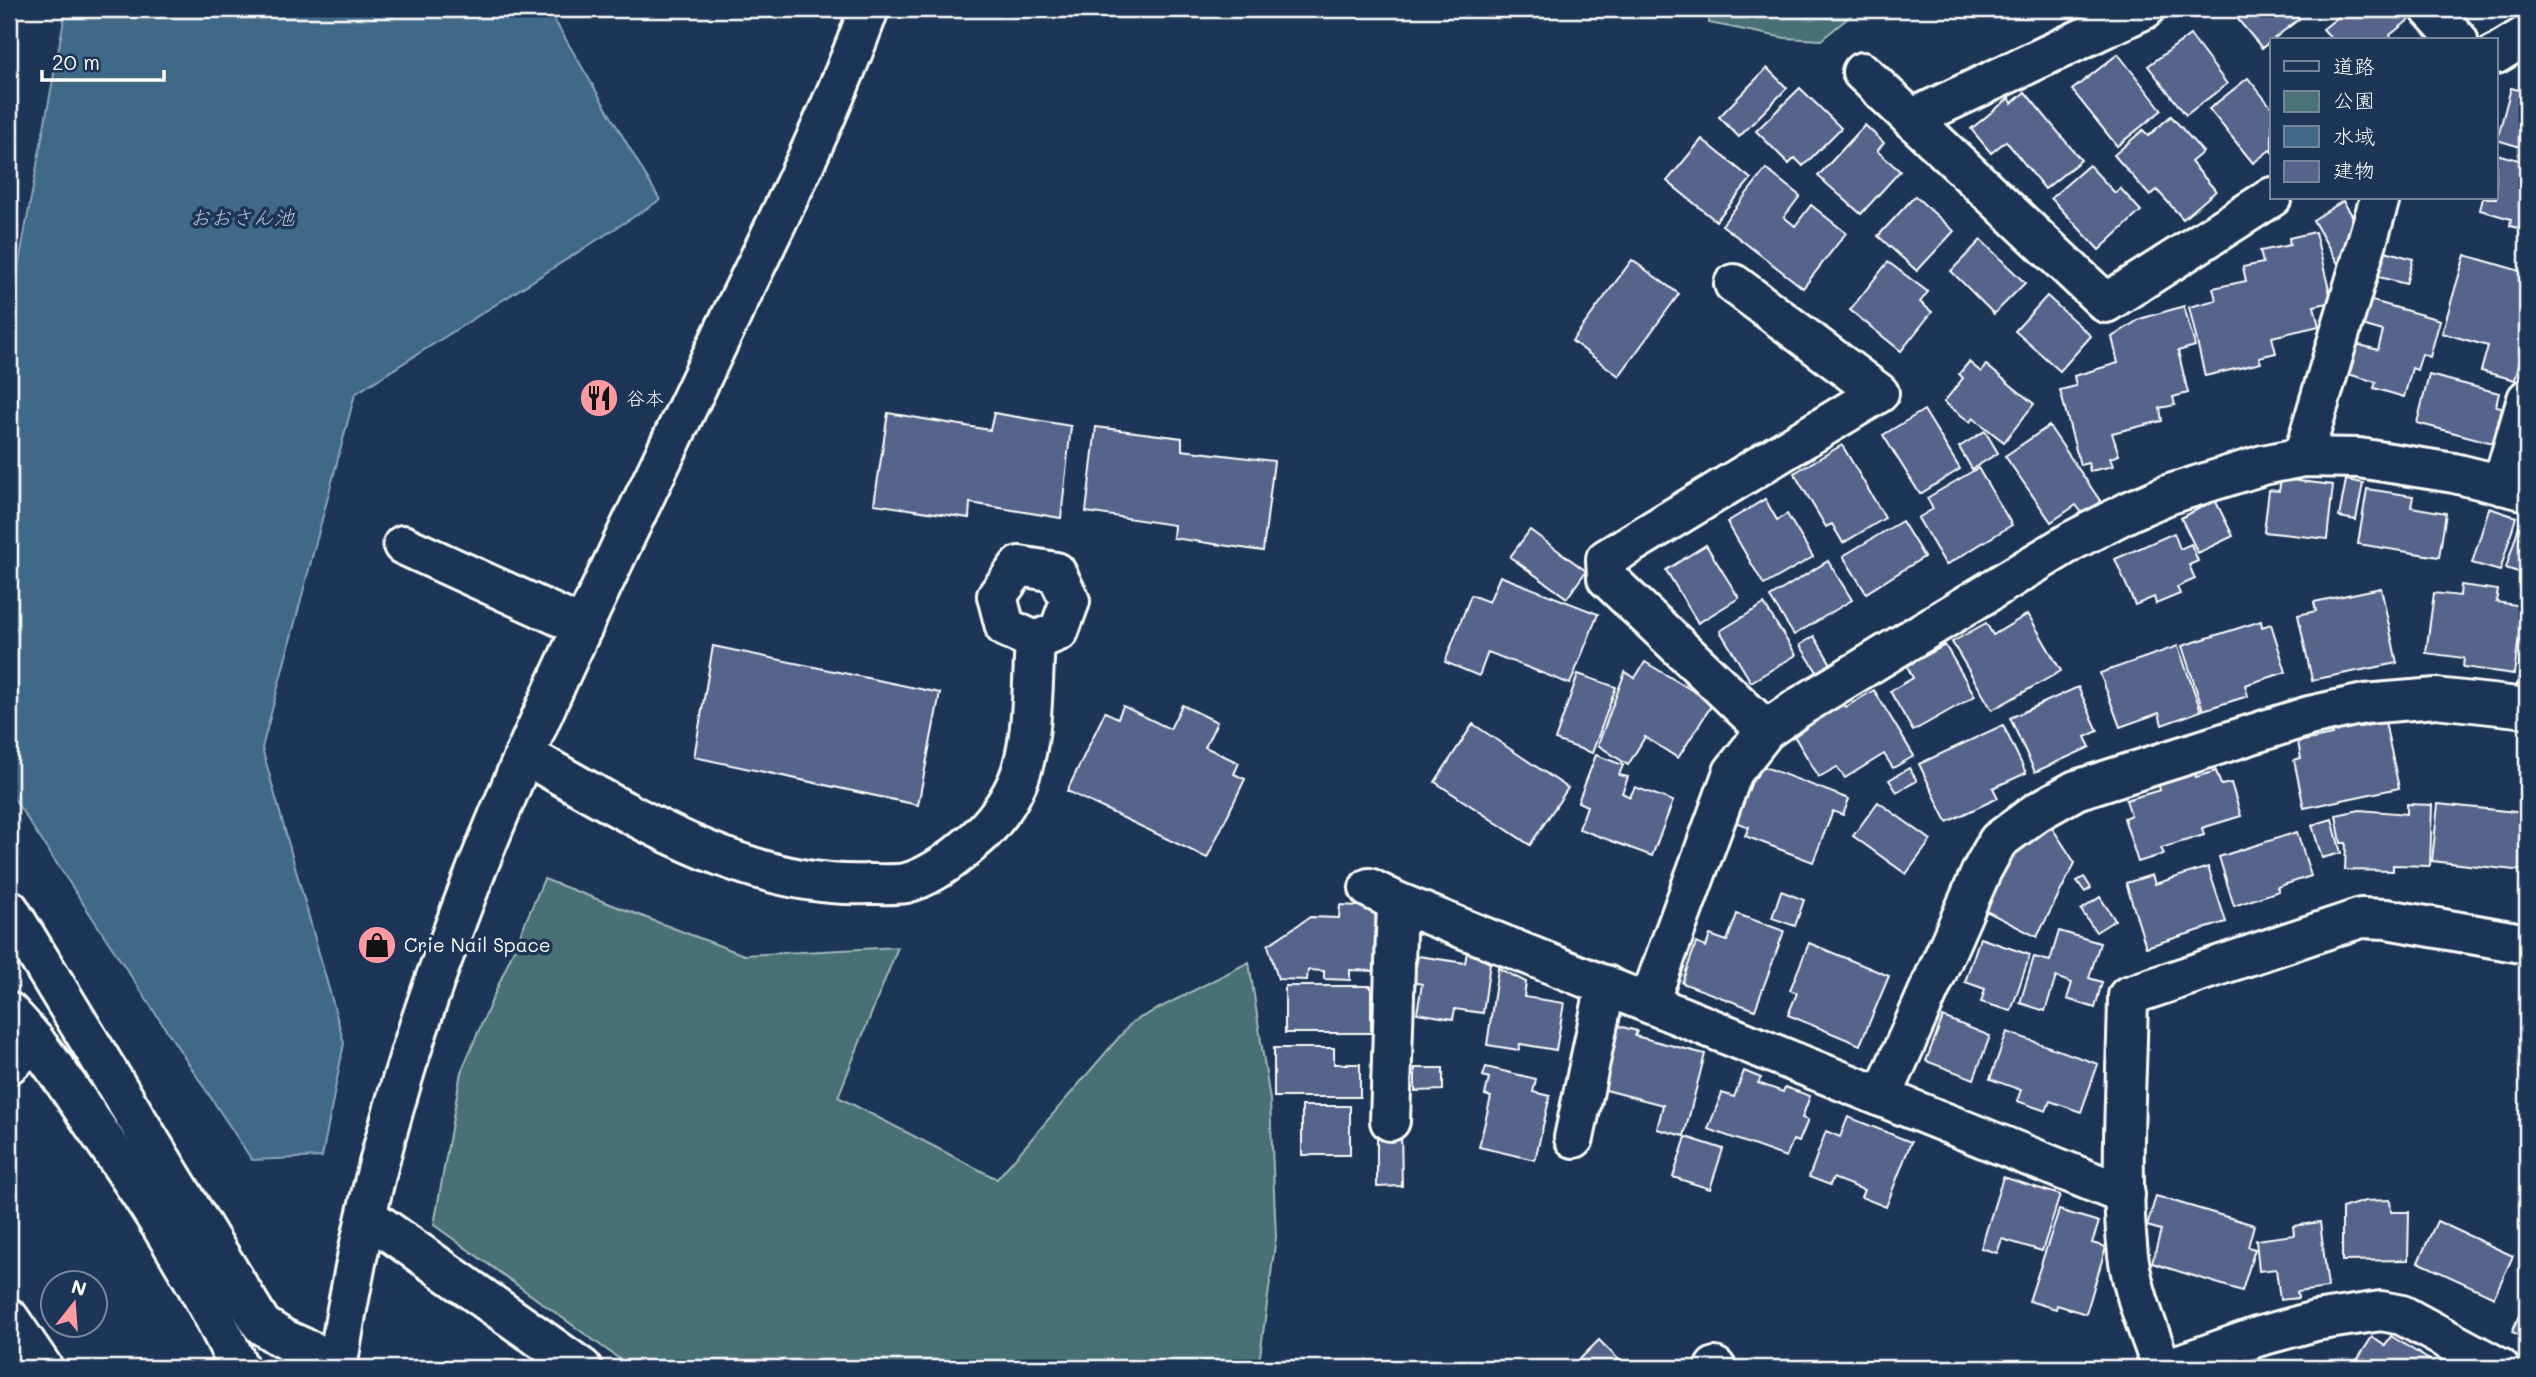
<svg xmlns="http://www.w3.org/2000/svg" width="2536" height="1377" font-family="Mali,'Klee One',sans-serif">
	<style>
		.green { fill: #4a7174; stroke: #a4b8ba; stroke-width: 2 }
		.water { fill: #406988; stroke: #8ca5b8; stroke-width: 2 }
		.building { fill: #56638a; stroke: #fff; stroke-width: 2 }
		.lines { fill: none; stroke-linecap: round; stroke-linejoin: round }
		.street-casing { stroke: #fff; stroke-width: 44 }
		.secondary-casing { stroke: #fff; stroke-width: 44 }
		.street { stroke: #1d3557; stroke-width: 38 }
		.secondary { stroke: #1d3557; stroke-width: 38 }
		.labels { text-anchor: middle; stroke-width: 7; stroke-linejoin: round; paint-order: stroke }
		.poi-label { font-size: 19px; fill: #fff; stroke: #1d3557; text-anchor: start }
		.water-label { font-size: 21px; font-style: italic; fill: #b3c3cf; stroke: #1d3557 }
	</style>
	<rect width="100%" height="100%" fill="#1d3557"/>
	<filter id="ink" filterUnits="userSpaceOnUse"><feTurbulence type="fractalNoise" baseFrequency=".0143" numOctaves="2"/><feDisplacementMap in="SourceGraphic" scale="14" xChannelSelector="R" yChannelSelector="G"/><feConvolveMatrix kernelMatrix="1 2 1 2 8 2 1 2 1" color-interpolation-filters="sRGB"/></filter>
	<g filter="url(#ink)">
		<g class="green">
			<path d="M1710 9H1859L1821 40 1785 38 1709 23Z"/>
			<path d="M544 879 744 955 898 947 838 1097 997 1179 1132 1022 1249 962 1270 1100 1276 1237 1260 1356 1253 1368H632L434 1225 461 1072Z"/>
		</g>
		<path class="water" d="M66 9H548L660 200 355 394 262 748 344 1043 322 1157 252 1160 9 791V639L16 628 9 617V271L18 268Z"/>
		<g class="building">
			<path d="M2229 9H2290L2299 19 2262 48Z"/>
			<path d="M2348 9H2399L2409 20 2390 35 2392 40H2333L2323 29Z"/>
			<path d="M2190 35 2227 84 2186 115 2148 66Z"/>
			<path d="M2118 54 2162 110 2117 146 2072 90Z"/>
			<path d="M1767 68 1787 88 1739 137 1719 117Z"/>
			<path d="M2248 78 2272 108V152L2270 150 2253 163 2209 109Z"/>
			<path d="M1800 88 1841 128 1803 166 1795 158 1789 164 1756 131Z"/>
			<path d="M2511 88 2527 92V149L2497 140Z"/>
			<path d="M2025 92 2081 160 2045 189 2006 141 1991 153 1971 129 2009 98 2012 103Z"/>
			<path d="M2171 116 2203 152 2191 162 2216 191 2183 219 2157 190 2150 196 2114 155 2143 130 2148 136Z"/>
			<path d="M1865 125 1884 143 1877 151 1900 171 1861 214 1818 176Z"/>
			<path d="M1702 139 1751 179 1716 221 1667 181Z"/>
			<path d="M2496 154 2527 162V230L2510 226 2511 219 2480 210 2483 198H2496Z"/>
			<path d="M2089 165 2115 193 2120 188 2141 211 2099 250 2051 198Z"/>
			<path d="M1766 169 1800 196 1784 217 1795 226 1811 205 1846 233 1803 288 1722 225Z"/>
			<path d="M1915 196 1954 231 1917 271 1878 236Z"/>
			<path d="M2343 201 2355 220 2341 269 2313 220Z"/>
			<path d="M2315 232 2332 302 2314 306 2319 326 2272 337 2276 353 2259 357 2261 363 2205 376 2189 307 2216 300 2213 288 2246 281 2243 267 2263 263 2260 251 2290 245 2289 238Z"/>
			<path d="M1981 240 2025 283 1994 314 1951 271Z"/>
			<path d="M2382 250 2413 259 2406 284 2375 276Z"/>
			<path d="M2465 255 2527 273V336L2515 380 2481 371 2488 346 2442 333Z"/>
			<path d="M1632 260 1679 294 1619 376 1572 341Z"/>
			<path d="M1888 262 1928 292 1920 302 1932 312 1901 351 1850 310Z"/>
			<path d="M2047 296 2091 336 2060 371 2015 331Z"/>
			<path d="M2369 300 2440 320 2430 357 2422 354 2417 370 2412 368 2404 397 2374 388 2376 382 2348 374 2356 344 2378 350 2383 331 2362 325Z"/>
			<path d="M2184 306 2195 346 2178 351 2188 393 2173 397 2175 405 2160 408 2162 421 2112 433 2119 455 2110 458 2113 466 2090 471 2088 463 2080 465 2060 390 2076 386 2074 376 2118 363 2112 337 2140 319Z"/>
			<path d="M1969 362 1981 372 1986 365 2034 404 2004 442 1973 418 1970 422 1944 402 1963 378 1959 374Z"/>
			<path d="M2429 375 2499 393 2496 406 2502 407 2493 443 2417 423Z"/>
			<path d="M1924 410 1960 469 1920 494 1883 435Z"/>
			<path d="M888 413 990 430 994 413 1071 426 1061 518 970 503 969 518 874 504Z"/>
			<path d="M2049 426 2101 502 2083 514 2076 505 2051 522 2005 456Z"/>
			<path d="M1096 427 1182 438V450L1274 461 1263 551 1173 538 1174 525 1086 512Z"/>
			<path d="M1985 431 1998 453 1972 469 1959 447Z"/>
			<path d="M1842 445 1885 518 1843 543 1832 524 1826 527 1794 473Z"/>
			<path d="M1978 468 2012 525 1946 565 1918 518 1933 509 1927 498Z"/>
			<path d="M2281 479 2333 485 2327 539 2264 532 2269 490 2279 491Z"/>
			<path d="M2346 480 2363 483 2356 520 2339 517Z"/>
			<path d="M2367 489 2413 496 2411 507 2446 513 2439 557 2358 544Z"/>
			<path d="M1765 499 1777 520 1787 514 1813 557 1764 585 1727 522Z"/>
			<path d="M2215 500 2233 536 2198 553 2181 518Z"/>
			<path d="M2489 508 2516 517 2500 571 2472 563Z"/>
			<path d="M2521 519 2527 521V575L2506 568Z"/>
			<path d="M1902 521 1924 557 1866 593 1843 556Z"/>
			<path d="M1530 530 1586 571 1567 598 1510 557Z"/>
			<path d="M2174 533 2180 549 2191 544 2198 561 2189 565 2195 579 2177 587 2180 594 2156 604 2154 597 2135 605 2115 559Z"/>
			<path d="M1706 545 1739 598 1698 623 1666 570Z"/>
			<path d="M1828 561 1852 600 1794 635 1770 597Z"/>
			<path d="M1500 576 1598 614 1570 684 1488 652 1479 676 1445 662 1471 595 1489 602Z"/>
			<path d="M2461 585 2498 590 2496 602 2523 606 2514 674 2463 667 2464 658 2426 653 2434 593 2460 596Z"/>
			<path d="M2381 588 2397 663 2312 680 2298 615 2316 611 2314 602Z"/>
			<path d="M1764 604 1796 655 1751 682 1720 631Z"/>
			<path d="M2028 614 2061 671 1992 710 1952 642 1986 623 1993 635Z"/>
			<path d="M2261 621 2262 627 2271 624 2286 672 2245 685 2248 696 2203 710 2182 646Z"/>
			<path d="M1814 636 1831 664 1817 672 1800 645Z"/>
			<path d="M1945 645 1975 696 1913 731 1890 691 1913 678 1907 666Z"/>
			<path d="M713 646 940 693 918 805 694 757Z"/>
			<path d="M2178 646 2201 711 2162 725 2159 713 2120 727 2100 673Z"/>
			<path d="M1645 662 1713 703 1678 758 1645 737 1628 765 1598 745 1625 672 1635 678Z"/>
			<path d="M2521 667 2527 668V686L2517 684Z"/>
			<path d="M1578 674 1616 687 1592 753 1555 740Z"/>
			<path d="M2078 687 2098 731 2085 737 2090 747 2035 772 2010 718Z"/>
			<path d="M1874 690 1914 756 1893 768 1884 754 1845 778 1837 767 1819 777 1793 734 1823 717 1820 712 1841 699 1846 707Z"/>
			<path d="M1182 705 1217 722 1205 747 1239 763 1234 774 1245 779 1207 858 1067 791 1105 712 1118 718 1123 706 1170 729Z"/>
			<path d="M2359 722 2360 727 2385 722 2399 788 2304 808 2294 760 2301 758 2298 742 2332 735 2331 728Z"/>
			<path d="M1473 724 1568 788 1530 845 1435 782Z"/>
			<path d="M2003 725 2026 773 1993 788 1998 798 1947 822 1919 764Z"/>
			<path d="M1596 755 1623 765 1619 775 1628 777 1622 793 1630 797 1635 787 1673 801 1652 856 1579 829 1587 806 1578 802Z"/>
			<path d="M1757 764 1849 799 1843 815 1833 811 1813 862 1745 836 1749 827 1735 822Z"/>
			<path d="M1909 768 1917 781 1897 792 1889 780Z"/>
			<path d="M2194 769 2196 777 2216 771 2221 785 2231 783 2241 816 2202 828 2204 835 2161 848 2164 854 2138 862 2124 818 2131 815 2126 800 2160 790 2157 780Z"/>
			<path d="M1878 802 1931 840 1906 874 1853 836Z"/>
			<path d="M2407 804 2432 805 2430 866 2393 865V871L2345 870 2346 843H2341L2336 815 2360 810 2407 814Z"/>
			<path d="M2438 804 2525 813 2524 826H2527V850H2525L2523 871 2432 861Z"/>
			<path d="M2332 819 2341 853 2322 858 2312 825Z"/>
			<path d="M2049 823 2075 863 2037 937 1984 910 1999 875 2018 846 2024 848 2029 839Z"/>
			<path d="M2297 832 2311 876 2277 887 2279 891 2234 906 2219 857Z"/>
			<path d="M2208 867 2226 922 2146 947 2126 883 2152 875 2155 884Z"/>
			<path d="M2084 877 2091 888 2085 892 2077 881Z"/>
			<path d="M1781 891 1804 900 1795 926 1772 918Z"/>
			<path d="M2100 897 2115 920 2096 932 2081 910Z"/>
			<path d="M1340 905 1376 907 1374 971 1350 970V980L1324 979V971L1308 970 1307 980 1278 979 1268 945 1310 917 1339 918Z"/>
			<path d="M1737 914 1784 931 1755 1010 1682 983 1696 943 1706 947 1710 935 1727 941Z"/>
			<path d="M2059 931 2100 943 2089 978 2102 982 2095 1008 2067 999 2072 983 2056 977 2045 1011 2020 1003 2034 957 2050 961Z"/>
			<path d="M1980 938 2030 955 2011 1011 1981 1002 1985 989 1965 982Z"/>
			<path d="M1809 943 1889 976 1860 1045 1788 1015 1797 993 1790 990Z"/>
			<path d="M1467 952 1490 963 1483 1013 1455 1009 1453 1019 1417 1013 1422 984 1413 982 1418 956 1465 963Z"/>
			<path d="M1498 968 1526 982 1524 997 1564 1003 1556 1050 1520 1044 1519 1050 1487 1045Z"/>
			<rect x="1285" y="986" width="86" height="47"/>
			<path d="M1943 1017 1990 1036 1974 1079 1926 1061Z"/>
			<path d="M1615 1025 1637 1031 1635 1036 1705 1054 1684 1136 1657 1129 1663 1105 1598 1088 1603 1066 1609 1068 1612 1057 1607 1055Z"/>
			<path d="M2007 1032 2098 1064 2081 1112 2050 1101 2046 1111 2017 1101 2021 1090 1990 1079Z"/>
			<path d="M1274 1048H1334V1064H1360V1097H1274Z"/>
			<path d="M1486 1067 1536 1079 1533 1092 1550 1096 1535 1160 1479 1147 1491 1097 1485 1095 1489 1078 1483 1076Z"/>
			<path d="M1415 1068H1443V1090L1415 1091Z"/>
			<path d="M1744 1071 1761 1078 1758 1083 1783 1092 1785 1087 1810 1096 1802 1118 1808 1120 1799 1142 1793 1140 1786 1157 1708 1129 1722 1093 1734 1097Z"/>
			<rect x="1302" y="1106" width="48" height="49"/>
			<path d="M1848 1117 1911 1142 1886 1207 1861 1197 1864 1190 1833 1178 1830 1185 1809 1177 1826 1131 1840 1137Z"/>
			<path d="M1377 1126H1401L1402 1186 1377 1187Z"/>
			<path d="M1686 1137 1723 1149 1710 1189 1673 1177Z"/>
			<path d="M2003 1177 2060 1195 2042 1251 2002 1239 1997 1253 1981 1248Z"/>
			<path d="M2156 1196 2254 1225 2248 1247 2255 1249 2242 1291 2152 1263 2161 1230 2147 1226Z"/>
			<path d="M2390 1200 2391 1212H2409L2408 1260 2342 1261V1208L2365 1201Z"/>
			<path d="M2059 1210 2099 1222 2092 1243 2106 1247 2086 1314 2057 1305 2056 1309 2029 1301Z"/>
			<path d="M2437 1221 2513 1256 2494 1297 2418 1262Z"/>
			<path d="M2320 1222 2328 1288 2297 1292 2298 1298 2280 1300 2276 1269 2259 1271 2256 1240 2294 1235 2293 1226Z"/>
			<path d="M2527 1296V1338L2512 1332Z"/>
			<path d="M2391 1336 2442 1368H2352L2372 1337 2385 1346Z"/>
			<path d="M1599 1340 1627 1368H1571Z"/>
		</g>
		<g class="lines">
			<g class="street-casing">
				<g id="street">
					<path d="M2430 9 2458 40"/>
					<path d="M2496 54 2527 35"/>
					<path d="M1862 72 2106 303 2272 197"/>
					<path d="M1911 119 2145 9"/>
					<path d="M1734 284 1879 393 1606 559 1607 578 1766 730"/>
					<path d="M2303 457 2380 198"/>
					<path d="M2502 485 2527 399"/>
					<path d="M403 545 583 627"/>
					<path d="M1019 566 1056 572 1070 601 1059 631 1035 641 1005 627 997 596Z"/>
					<path d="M525 755C628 813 746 889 868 884 880 884 894 885 906 883 930 877 951 861 969 845 989 829 1006 807 1017 783 1034 744 1032 683 1035 641"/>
					<path d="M1369 888 1397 902 2125 1195"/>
					<path d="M9 909 262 1325 282 1338 338 1363"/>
					<path d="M1649 1002 1733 772 1766 730 1801 706 2072 541 2130 511 2167 495 2263 465 2303 457 2359 458 2454 473 2527 491"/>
					<path d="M9 1012C41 1045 66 1084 92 1122 147 1201 199 1281 239 1368"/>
					<path d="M9 1064 35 1041"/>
					<path d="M1882 1097 1982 870 1998 841 2037 812 2076 790 2309 716 2364 704 2436 698 2527 708"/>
					<path d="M1390 1121 1397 902"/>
					<path d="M1574 1138 1606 985"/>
					<path d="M367 1216 582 1368"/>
					<path d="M9 1318 43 1368"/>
					<path d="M1715 1367 1716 1368"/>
					<path d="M2162 1368C2149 1331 2133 1294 2128 1255 2119 1172 2127 1079 2128 996L2361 918 2387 919 2527 944"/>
					<path d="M2168 1368 2257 1337 2315 1321 2381 1311 2402 1315 2500 1368"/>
				</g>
			</g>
			<g class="secondary-casing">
				<path id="secondary" d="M337 1368C360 1219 400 1069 454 928 526 735 620 550 708 364 764 247 825 131 869 9"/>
			</g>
			<use href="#street" class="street"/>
			<use href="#secondary" class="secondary"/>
		</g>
	</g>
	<defs>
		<g id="restaurant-disc" transform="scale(2.0125)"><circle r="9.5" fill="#ff9aa2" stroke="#1d3557"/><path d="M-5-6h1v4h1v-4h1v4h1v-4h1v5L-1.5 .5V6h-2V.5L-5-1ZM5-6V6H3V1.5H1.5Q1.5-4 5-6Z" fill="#111"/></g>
		<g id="shop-disc" transform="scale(2.0125)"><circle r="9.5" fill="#ff9aa2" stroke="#1d3557"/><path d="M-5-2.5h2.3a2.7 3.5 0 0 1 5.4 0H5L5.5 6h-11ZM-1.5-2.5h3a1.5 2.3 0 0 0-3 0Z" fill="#111"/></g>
	</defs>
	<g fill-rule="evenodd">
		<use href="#restaurant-disc" x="599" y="398"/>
		<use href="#shop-disc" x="377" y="945"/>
	</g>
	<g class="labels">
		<g class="poi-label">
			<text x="626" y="405">谷本</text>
			<text x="404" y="952">Crie Nail Space</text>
		</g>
		<g class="water-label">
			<text x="242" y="225">おおさん池</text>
		</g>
	</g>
	<rect width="2536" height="1377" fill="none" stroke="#1d3557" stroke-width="35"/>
	<rect x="18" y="18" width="2501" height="1342" fill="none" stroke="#fff" stroke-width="2.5" filter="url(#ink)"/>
	<rect x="2270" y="38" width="228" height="161" fill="#1d3557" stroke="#77869a" stroke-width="2"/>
	<rect x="2284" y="61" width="35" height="10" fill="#1d3557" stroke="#77869a" stroke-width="2"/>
	<text x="2333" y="74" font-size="21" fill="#ffffff">道路</text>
	<rect x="2284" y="91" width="35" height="21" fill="#4a7174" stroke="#77869a" stroke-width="2"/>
	<text x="2333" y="108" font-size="21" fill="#ffffff">公園</text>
	<rect x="2284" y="126" width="35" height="21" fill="#406988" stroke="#77869a" stroke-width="2"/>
	<text x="2333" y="144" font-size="21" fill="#ffffff">水域</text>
	<rect x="2284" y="161" width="35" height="21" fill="#56638a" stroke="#77869a" stroke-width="2"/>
	<text x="2333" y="178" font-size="21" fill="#ffffff">建物</text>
	<g transform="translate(74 1304) rotate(17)"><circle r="33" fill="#1d3557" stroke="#77869a" stroke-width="2"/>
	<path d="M0-5L12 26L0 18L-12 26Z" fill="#ff9aa2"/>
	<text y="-10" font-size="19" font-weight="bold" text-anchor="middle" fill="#ffffff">N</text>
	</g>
	<path d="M42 70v10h122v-10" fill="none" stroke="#ffffff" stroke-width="3.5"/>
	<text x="52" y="70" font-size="21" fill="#ffffff" stroke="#1d3557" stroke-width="5" paint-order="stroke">20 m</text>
</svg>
